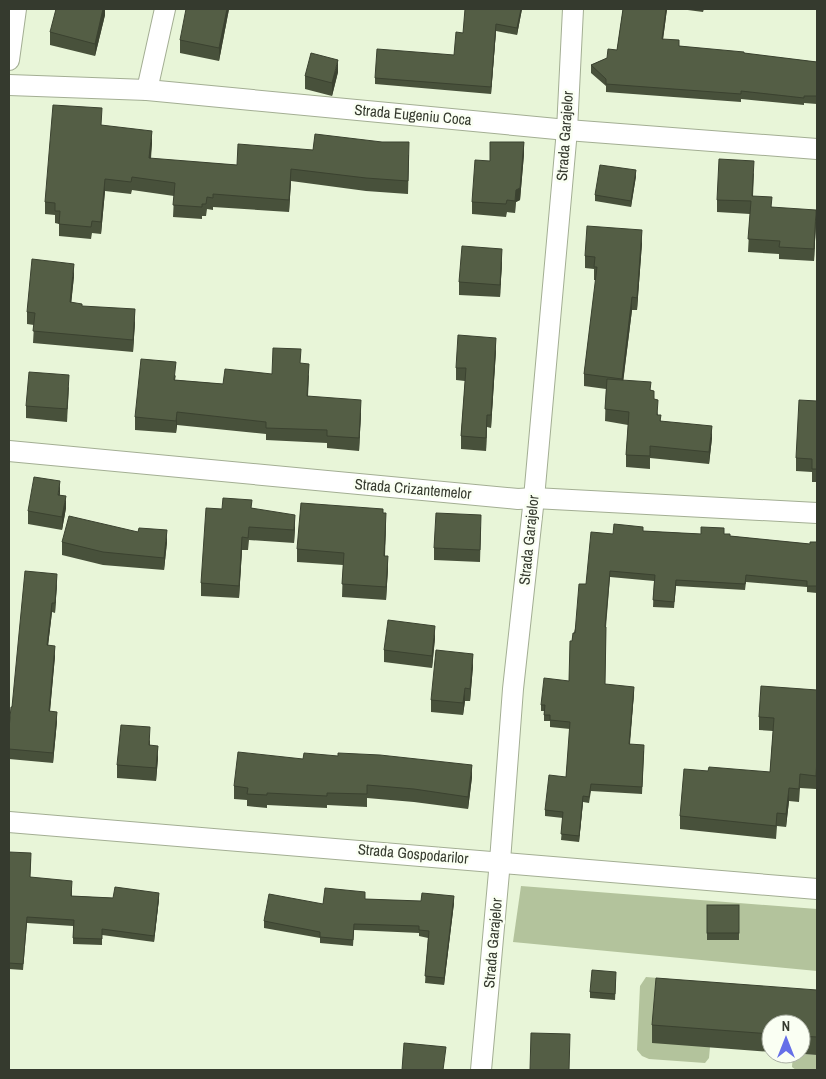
<svg xmlns="http://www.w3.org/2000/svg" width="826" height="1079" font-family="'Archivo Narrow',sans-serif">
	<style>
		.green { fill: #b3c39c }
		.lines { fill: none; stroke-linecap: round; stroke-linejoin: round }
		.minor-casing { stroke: #a3ae93; stroke-width: 22 }
		.minor { stroke: #fff; stroke-width: 20 }
		.wall { fill: #48513b }
		.shaded-wall { fill: #3b4230 }
		.building { fill: #545e45; stroke: #3b4230 }
		.labels { text-anchor: middle; stroke-width: 5; stroke-linejoin: round; paint-order: stroke }
		.street-label { font-size: 15px; fill: #353a2e; stroke: #fafff3 }
	</style>
	<rect width="100%" height="100%" fill="#e8f5d8"/>
	<g class="green">
		<path d="M521 886 817 909V971L513 942Z"/>
		<path d="M646 977 817 991 656 996 710 1047 709 1058 705 1063 649 1059 642 1056 637 1050 640 986Z"/>
		<path d="M793 1054 817 1055V1070H796L792 1067Z"/>
	</g>
	<g class="lines">
		<g class="minor-casing">
			<g id="minor">
				<path d="M9 60 16 9"/>
				<path d="M9 85 147 90 567 130 817 149"/>
				<path d="M147 90 165 9"/>
				<path d="M9 451 518 499 534 498 817 513"/>
				<path d="M9 822 817 889"/>
				<path d="M481 1070 500 861 513 689 534 498 567 130 573 9"/>
			</g>
		</g>
		<use href="#minor" class="minor"/>
	</g>
	<g class="wall">
		<path d="M105 9V15L95 56 50 45V32Z"/>
		<path d="M229 9 219 61 180 53V40Z"/>
		<path d="M522 9 517 35 496 31 491 94 375 84V78L454 55 463 33Z"/>
		<path d="M623 9H667L663 39 679 46 817 62V104L804 103V105L741 99V102L606 92V86L591 73V65L607 58 617 50Z"/>
		<path d="M680 9H704L703 12Z"/>
		<path d="M338 72 332 96 305 89V76Z"/>
		<path d="M101 125 152 143 151 159 237 165 313 150 409 155 408 194 366 191 291 181 289 212 213 207V210L207 209 206 216H202V219L173 217 174 196 132 190 131 194 105 191 101 234 92 233 91 239 59 236V224L55 223V215L45 214V202Z"/>
		<path d="M524 154 520 200 516 202 515 213 507 212 506 217 472 214V202L490 161Z"/>
		<path d="M754 173 753 196 772 207 816 222 814 261 779 259V254L748 252 750 214 717 212V200Z"/>
		<path d="M636 176 631 207 595 201V195Z"/>
		<path d="M642 243 637 310H632L623 381 651 390 654 399 658 415 661 421 712 438 709 464 650 458V469L626 467V455L628 425 605 421 606 389 584 386V374L596 280H594V269L585 268V256Z"/>
		<path d="M502 262 500 297 459 295V282Z"/>
		<path d="M74 276 71 303 135 322 133 352 33 343 34 325 27 324V312Z"/>
		<path d="M496 350 491 428 487 427 486 451 461 449V436L465 381 456 380V368Z"/>
		<path d="M301 363 309 376 308 396 361 413 359 451 327 448V443L266 440V434L177 425 176 433 135 430V417L176 375 175 380 223 384 272 374Z"/>
		<path d="M69 387 67 422 26 418V406Z"/>
		<path d="M817 401V482H812V472L796 471V458Z"/>
		<path d="M60 495 66 508 62 530 28 524V511Z"/>
		<path d="M252 508 295 527 294 543 249 540 248 550H242L239 598 201 596V583Z"/>
		<path d="M383 513 386 525 385 556 388 568 386 600 342 597 343 565 297 562V549Z"/>
		<path d="M481 527 480 562 434 560V548Z"/>
		<path d="M643 531 701 534H724L730 536 810 544 817 542V593L807 592V587L746 582 745 590 676 586 674 608 653 607 654 581 610 577 606 627 605 684 634 693 630 744 644 751 642 794 591 791 589 803 583 802 579 842 561 840 563 818 545 816V810L566 777 570 729 550 727V721H544V711H541V705L569 681 572 641 586 584 613 534Z"/>
		<path d="M62 542H167L164 570 103 565 62 555Z"/>
		<path d="M57 583 55 613 52 612 48 645 55 656 50 711 57 721 53 763 9 759V729L12 707Z"/>
		<path d="M435 638 432 668 384 662V650Z"/>
		<path d="M473 666 470 701H465L463 715 431 712V700Z"/>
		<path d="M817 690 816 789 800 788 799 802 789 801 786 827 777 826 776 839 680 829V816L708 771 770 772 773 731 759 730V717Z"/>
		<path d="M150 740V745L158 758 156 781 117 778V765Z"/>
		<path d="M472 777 468 809 414 802 367 798V807L327 805V808L267 805V808L247 806V800L234 799V786Z"/>
		<path d="M9 852 31 859 30 877 72 887V896L113 898 159 899 154 942 102 935V945L73 944V926L27 923 23 970 9 969Z"/>
		<path d="M365 899 454 903 444 985 425 983 428 938 419 936V933L354 930 353 946 320 943V938L264 928V921L323 904Z"/>
		<rect x="707" y="905" width="32" height="35"/>
		<path d="M616 979 615 1000 590 998V992Z"/>
		<path d="M817 990V1055L801 1054V1024H771V1052L652 1043V1025Z"/>
	</g>
	<g class="shaded-wall">
		<path d="M103 9H105V15L95 56V44Z"/>
		<path d="M227 9H229L219 61V48Z"/>
		<path d="M521 9H522L517 35V28Z"/>
		<path d="M666 9H667L662 47V39Z"/>
		<path d="M496 24V31L491 94V87Z"/>
		<path d="M338 60V72L332 96V83Z"/>
		<path d="M152 131V143L149 171V158Z"/>
		<path d="M524 142V154L520 200 516 202 515 213 516 190Z"/>
		<path d="M291 169V181L289 212V200Z"/>
		<path d="M636 170V176L631 207V201Z"/>
		<path d="M105 179V191L101 234V222Z"/>
		<path d="M816 210V222L814 261V249Z"/>
		<path d="M642 230V243L637 310V298Z"/>
		<path d="M502 249V262L500 297V285Z"/>
		<path d="M74 264V276L70 315V302Z"/>
		<path d="M632 297V310L622 391V379Z"/>
		<path d="M135 309V322L133 352V340Z"/>
		<path d="M496 338V350L491 428V415Z"/>
		<path d="M361 400V413L359 451V438Z"/>
		<path d="M177 412V425L176 433V421Z"/>
		<path d="M487 415V427L486 451V438Z"/>
		<path d="M712 426V438L709 464V452Z"/>
		<path d="M60 481V494L58 507V495Z"/>
		<path d="M66 496V508L62 530V517Z"/>
		<path d="M386 513V525L384 568V556Z"/>
		<path d="M295 515V527L294 543V530Z"/>
		<path d="M167 530V542L164 570V558Z"/>
		<path d="M242 537V550L239 598V586Z"/>
		<path d="M388 556V568L386 600V587Z"/>
		<path d="M57 574V583L55 613V603Z"/>
		<path d="M52 603V612L47 655V645Z"/>
		<path d="M435 626V638L432 668V656Z"/>
		<path d="M55 646V656L49 721V711Z"/>
		<path d="M473 654V666L470 701V689Z"/>
		<path d="M634 687V693L629 750V744Z"/>
		<path d="M465 688V701L463 715V703Z"/>
		<path d="M57 712V721L53 763V753Z"/>
		<path d="M158 746V758L156 781V768Z"/>
		<path d="M817 758V771L816 789V776Z"/>
		<path d="M472 765V777L468 809V797Z"/>
		<path d="M789 788V801L786 827V814Z"/>
		<path d="M583 796V802L579 842V836Z"/>
		<path d="M159 893V899L154 942V936Z"/>
		<path d="M454 896V903L444 985V978Z"/>
	</g>
	<g class="building">
		<path d="M56 9H103L95 44 50 32Z"/>
		<path d="M186 9H227L219 48 180 40Z"/>
		<path d="M465 9H521L517 28 496 24 491 87 375 78 377 49 454 55 456 32 463 33Z"/>
		<path d="M623 9H666L662 39 679 40V46L744 52V53L817 62V96H804V98L741 91V94L606 84V79L591 65 607 58 608 49 617 50Z"/>
		<path d="M311 53 338 60 332 83 305 76Z"/>
		<path d="M53 105 102 108 101 125 152 131 149 158 237 165 238 144 313 150 315 134 382 142H409L408 181 366 178 291 169 289 200 213 194V198L207 197 206 204H202V207L173 205 175 183 132 177 131 182 105 179 101 222 92 221 91 227 59 224 60 211H55V203L45 202Z"/>
		<path d="M490 142H524L520 188 516 190 515 201 507 200 506 204 472 202 475 160 490 161Z"/>
		<path d="M719 159 754 161 752 196 772 197 771 207 816 210 814 249 779 247 780 241 748 239 751 201 717 200Z"/>
		<path d="M600 165 636 170 631 201 595 195Z"/>
		<path d="M587 226 642 230 637 298 632 297 622 379 584 374 597 267H594L595 257 585 256Z"/>
		<path d="M462 246 502 249 500 285 459 282Z"/>
		<path d="M32 259 74 264 70 302 82 304V306L135 309 133 340 33 331 35 313 27 312Z"/>
		<path d="M458 335 496 338 491 415H487L486 438 461 436 466 368H456Z"/>
		<path d="M273 348 301 349 300 363 309 364 307 396 361 400 359 438 327 436V430L266 428V422L177 412 176 421 135 417 141 359 176 362 174 380 223 384 225 369 272 374Z"/>
		<path d="M29 372 69 375 67 409 26 406Z"/>
		<path d="M607 379 651 382 650 390 654 391V399L658 400 657 415H661L660 421 712 426 709 452 650 446V456L626 455 629 412 605 409Z"/>
		<path d="M799 400 817 401V469H812V459L796 458Z"/>
		<path d="M34 477 60 481 58 495 66 496 62 517 28 511Z"/>
		<path d="M223 498 252 500 251 508 295 515 294 530 249 527 248 538 242 537 239 586 201 583 206 508 222 509Z"/>
		<path d="M301 503 383 509V513H386L384 556H388L386 587 342 584 344 553 297 549Z"/>
		<path d="M436 513 481 515 480 550 434 548Z"/>
		<path d="M69 516 138 532 139 528 167 530 164 558 103 552 62 542Z"/>
		<path d="M614 524 643 527V531L701 534V527L724 528V534H730V536L810 544V542H817V586H807V581L746 575 745 584 676 580 674 602 653 600 655 575 610 571 605 627H606L605 684 634 687 629 744 644 745 642 787 591 784 589 797 583 796 579 836 561 834 563 812 545 810 549 775 566 777 570 722 550 720V715H544L545 705H541L544 678 569 681 570 641H572L573 633H575L579 584H586L591 532 613 534Z"/>
		<path d="M25 571 57 574 55 603H52L47 645 55 646 49 711 57 712 53 753 9 749V729L11 707H12Z"/>
		<path d="M388 620 435 626 432 656 384 650Z"/>
		<path d="M436 650 473 654 470 689 465 688 463 703 431 700Z"/>
		<path d="M761 686 817 690V758L816 776 800 774 799 789 789 788 786 814 777 813 776 826 680 816 684 769 708 771 709 767 770 772 774 718 759 717Z"/>
		<path d="M121 725 150 727 149 745 158 746 156 768 117 765Z"/>
		<path d="M238 752 303 759 304 753 338 756V753L380 755 472 765 468 797 414 789 367 785V794L327 793V796L267 793V795L247 794 248 788 234 786Z"/>
		<path d="M9 852 31 853 30 877 72 881 71 896 113 898 115 887 159 893 154 936 102 929V939L73 938 74 920 27 917 23 964 9 963Z"/>
		<path d="M325 888 365 892V899L421 901 422 893 454 896 444 978 425 976 429 931 419 930V926L354 924 353 940 320 937V932L264 921 269 894 323 904Z"/>
		<rect x="707" y="905" width="32" height="28"/>
		<path d="M592 970 616 972 615 994 590 992Z"/>
		<path d="M656 978 817 990V1037L801 1036V1024H771V1034L652 1025Z"/>
		<path d="M531 1033 570 1034 569 1070H530Z"/>
		<path d="M404 1043 446 1047 443 1070H402Z"/>
	</g>
	<g class="labels">
		<g class="street-label">
			<text transform="translate(413 115) rotate(5)" y="5">Strada Eugeniu Coca</text>
			<text transform="translate(565 136) rotate(-86)" y="5">Strada Garajelor</text>
			<text transform="translate(413 489) rotate(5)" y="5">Strada Crizantemelor</text>
			<text transform="translate(529 540) rotate(-84)" y="5">Strada Garajelor</text>
			<text transform="translate(413 854) rotate(5)" y="5">Strada Gospodarilor</text>
			<text transform="translate(493 943) rotate(-85)" y="5">Strada Garajelor</text>
		</g>
	</g>
	<rect width="826" height="1079" fill="none" stroke="#353a2e" stroke-width="20"/>
	<g transform="translate(786 1039)"><circle r="24" fill="#fafff3" stroke="#abb0a4"/>
	<path d="M0-4L9 19L0 12L-9 19Z" fill="#656fe8"/>
	<text y="-8" font-size="14" font-weight="bold" text-anchor="middle" fill="#353a2e">N</text>
	</g>
</svg>
